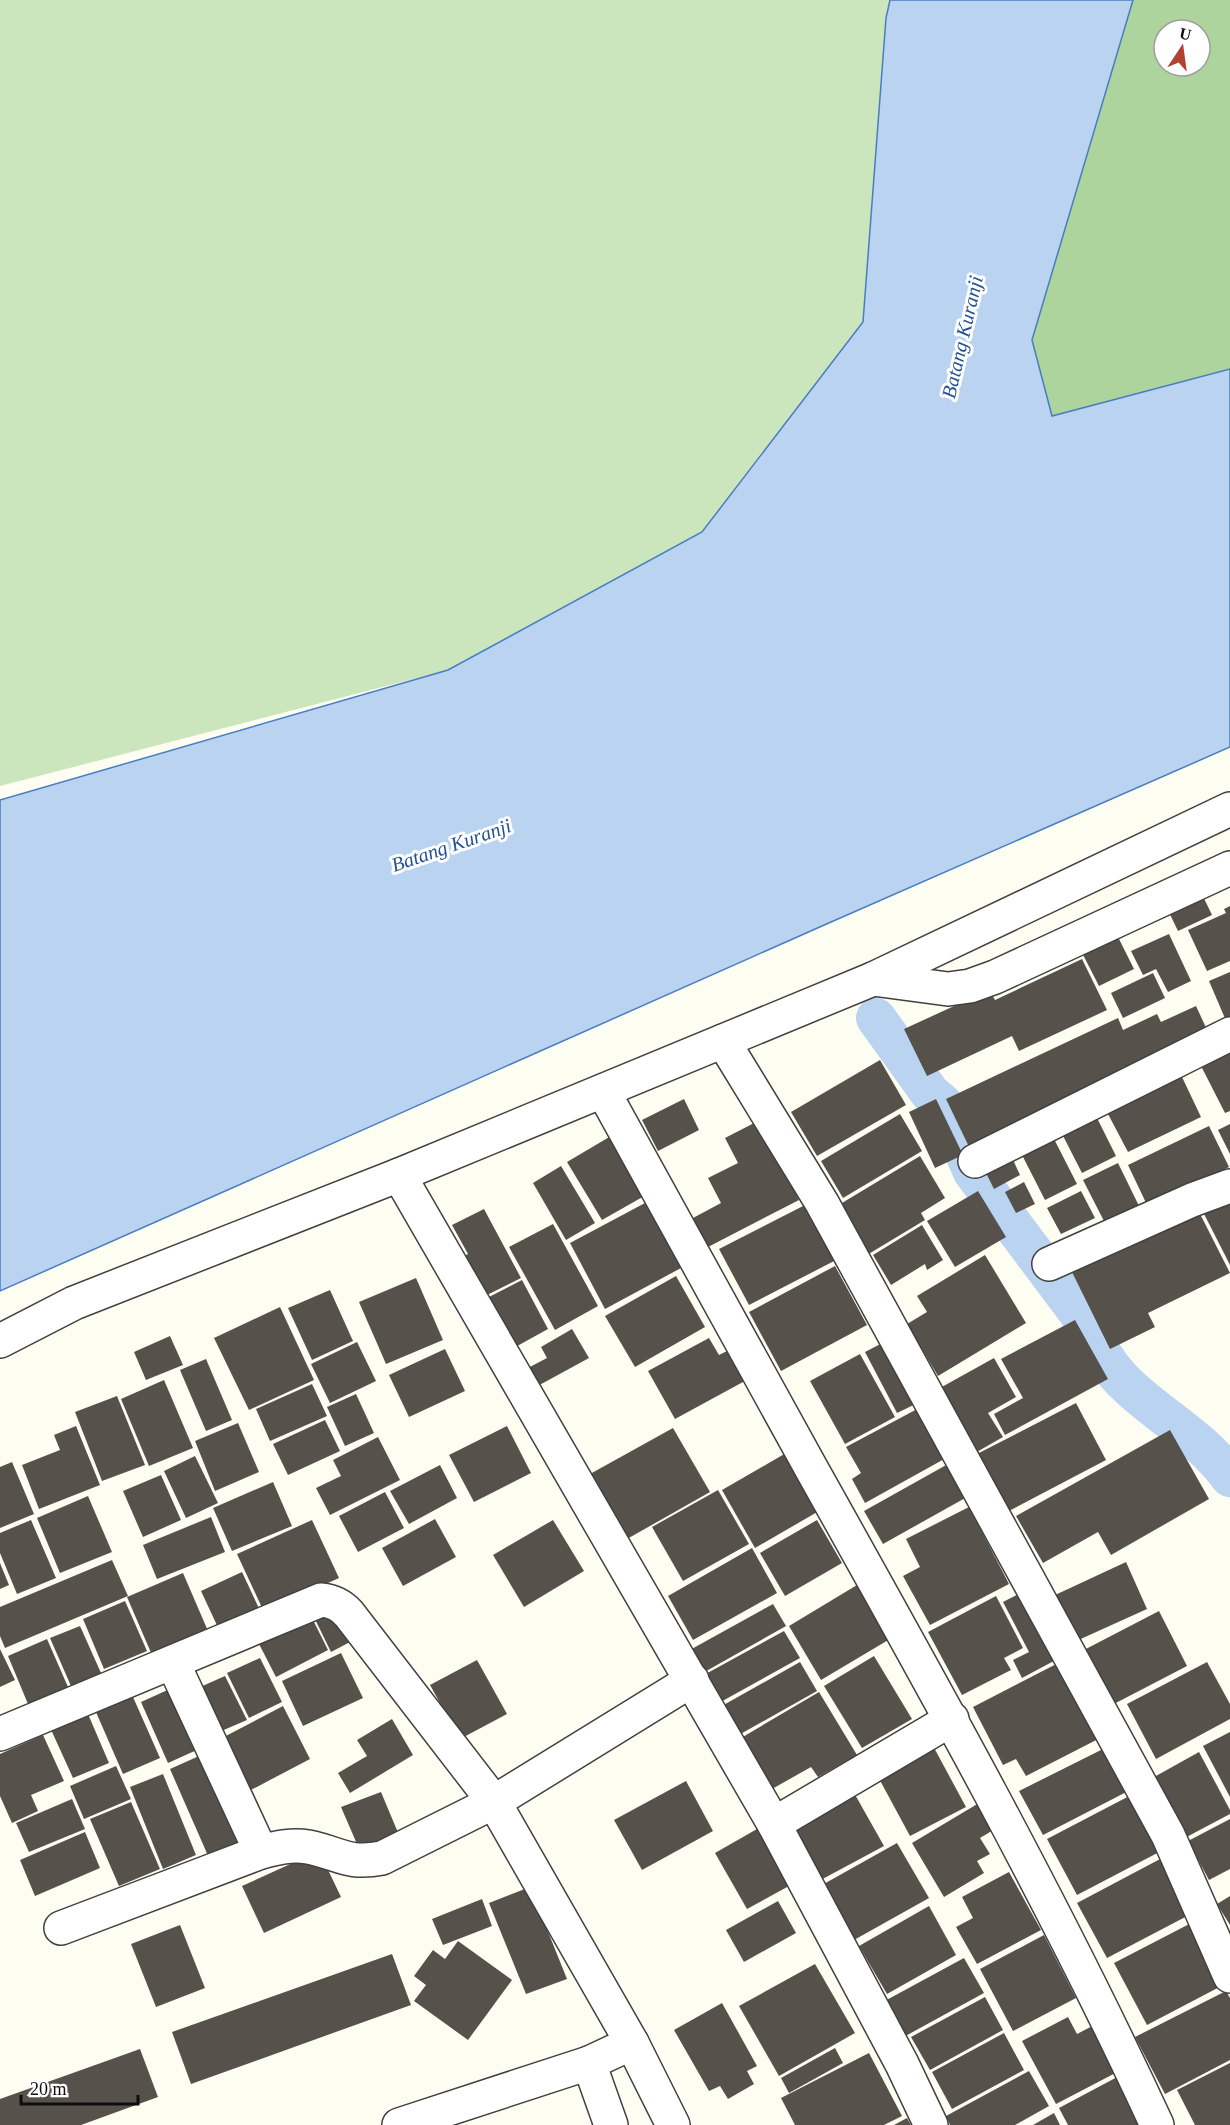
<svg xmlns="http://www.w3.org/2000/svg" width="1230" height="2125" font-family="'Times New Roman',serif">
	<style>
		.green { fill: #cbe5bd }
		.forest { fill: #aed49e; fill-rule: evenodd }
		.water { fill: #bad3f0; stroke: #477dc1; stroke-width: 1.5 }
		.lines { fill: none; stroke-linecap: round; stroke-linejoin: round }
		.canal { stroke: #bad3f0; stroke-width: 40 }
		.building { fill: #56514b }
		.street-casing { stroke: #414141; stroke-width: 36 }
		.street { stroke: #fff; stroke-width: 33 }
		.labels { text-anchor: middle; stroke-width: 6; stroke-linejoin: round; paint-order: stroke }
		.water-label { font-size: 20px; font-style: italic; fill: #235194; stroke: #fff }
	</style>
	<rect width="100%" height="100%" fill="#fefdf1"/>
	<path class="green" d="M0 0H890L886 18 863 322 702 532 448 670 0 786Z"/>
	<path class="forest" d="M1133 0H1230V369L1052 416 1032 340ZM1164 30H1200V66H1164Z"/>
	<path class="water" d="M890 0H1133L1032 340 1052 416 1230 369V747L822 926 0 1291V800L448 670 702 532 863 322 886 18Z"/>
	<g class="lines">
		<path class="canal" d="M876 1018 930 1093 943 1104 973 1172 1090 1328C1113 1399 1189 1419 1230 1477"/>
	</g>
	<g class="building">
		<path d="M1198 886 1212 915 1178 931 1164 902Z"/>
		<path d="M1230 906V961L1207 971 1188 930 1226 913 1224 909Z"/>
		<path d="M1118 921 1125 936 1119 939 1134 969 1099 986 1076 941Z"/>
		<path d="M1169 934 1191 981 1168 992 1156 969 1143 975 1131 951Z"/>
		<path d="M1082 959 1107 1010 1019 1051 1012 1036 927 1076 904 1029 989 990 995 1000Z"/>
		<path d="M1230 972V1022L1227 1023 1209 981Z"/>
		<path d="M1153 973 1165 998 1123 1018 1111 993Z"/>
		<path d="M1196 1006 1209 1034 972 1153 946 1099 1118 1018 1123 1030 1157 1014 1161 1022Z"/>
		<path d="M1230 1049V1111L1225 1113 1199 1062Z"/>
		<path d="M880 1060 906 1105 817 1156 791 1112Z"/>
		<path d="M1182 1077 1201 1117 1128 1152 1108 1114Z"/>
		<path d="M684 1099 699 1130 658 1151 642 1120Z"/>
		<path d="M936 1099 963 1155 935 1168 909 1112Z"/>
		<path d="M1094 1112 1116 1156 1082 1173 1059 1128Z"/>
		<path d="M900 1114 922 1151 843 1198 821 1161Z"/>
		<path d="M758 1121 799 1200 708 1247 693 1218 721 1203 708 1178 738 1163 725 1138Z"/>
		<path d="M1230 1124V1154L1218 1130Z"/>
		<path d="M1209 1126 1229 1167 1148 1207 1128 1165Z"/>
		<path d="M611 1136 646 1195 602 1220 567 1162Z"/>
		<path d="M1053 1137 1077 1184 1045 1200 1021 1153Z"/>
		<path d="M1009 1151 1020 1175 994 1189 982 1165Z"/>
		<path d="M920 1156 945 1198 921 1213 925 1220 862 1258 832 1209Z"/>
		<path d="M1118 1163 1140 1208 1106 1225 1083 1180Z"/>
		<path d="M561 1166 595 1223 566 1240 533 1183Z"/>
		<path d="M1024 1182 1035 1204 1016 1213 1005 1192Z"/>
		<path d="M978 1191 1006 1237 955 1267 927 1221Z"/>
		<path d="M1081 1191 1095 1218 1061 1234 1047 1208Z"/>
		<path d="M1230 1197V1265L1200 1206Z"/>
		<path d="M645 1203 681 1268 605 1309 570 1243Z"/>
		<path d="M807 1204 836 1260 749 1305 719 1249Z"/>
		<path d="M1196 1206 1230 1273 1148 1313 1155 1327 1110 1349 1070 1268Z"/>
		<path d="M484 1209 521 1278 483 1297 462 1257 468 1254 452 1225Z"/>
		<path d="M553 1224 598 1306 555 1330 509 1247Z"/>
		<path d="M922 1225 943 1260 927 1270 925 1264 891 1285 873 1255Z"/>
		<path d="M985 1255 1026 1323 938 1376 907 1324 927 1312 917 1296Z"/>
		<path d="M835 1266 867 1325 781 1371 749 1312Z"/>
		<path d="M676 1276 705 1327 635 1367 605 1316Z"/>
		<path d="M416 1278 443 1340 386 1364 359 1302Z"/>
		<path d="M522 1280 548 1329 510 1350 483 1300Z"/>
		<path d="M330 1290 353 1341 312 1360 288 1308Z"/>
		<path d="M280 1307 314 1380 249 1410 214 1338Z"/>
		<path d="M1075 1320 1108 1379 1005 1435 994 1414 1023 1398 1001 1359Z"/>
		<path d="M572 1329 589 1358 534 1388 524 1370 547 1358 541 1347Z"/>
		<path d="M170 1336 183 1365 146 1380 134 1352Z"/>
		<path d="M709 1338 719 1355 737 1346 754 1376 675 1419 648 1371Z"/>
		<path d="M892 1338 924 1400 897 1413 865 1352Z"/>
		<path d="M357 1342 376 1381 330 1403 311 1364Z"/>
		<path d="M445 1349 465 1391 409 1417 389 1375Z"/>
		<path d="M860 1354 895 1417 845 1444 810 1381Z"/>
		<path d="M994 1358 1016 1397 988 1413 1003 1437 968 1457 931 1393Z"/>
		<path d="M206 1359 232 1420 206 1431 180 1370Z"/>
		<path d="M164 1380 193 1448 149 1466 121 1399Z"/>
		<path d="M312 1384 327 1416 270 1441 256 1409Z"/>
		<path d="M356 1394 374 1433 345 1446 327 1407Z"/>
		<path d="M117 1396 145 1465 102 1481 75 1412Z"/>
		<path d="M1076 1403 1106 1460 1007 1512 977 1454Z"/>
		<path d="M919 1408 946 1458 865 1503 852 1479 861 1473 846 1447Z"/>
		<path d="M325 1420 340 1451 288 1475 273 1444Z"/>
		<path d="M238 1423 259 1472 215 1491 195 1441Z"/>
		<path d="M76 1426 100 1485 39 1509 22 1465 60 1450 54 1435Z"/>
		<path d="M507 1426 531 1473 474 1502 449 1455Z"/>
		<path d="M673 1428 710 1492 627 1539 590 1474Z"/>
		<path d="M1170 1430 1209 1499 1111 1555 1098 1532 1043 1563 1016 1516Z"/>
		<path d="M378 1437 400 1480 330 1515 316 1488 341 1476 333 1460Z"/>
		<path d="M786 1453 819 1511 755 1548 722 1490Z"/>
		<path d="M195 1456 218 1503 186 1518 164 1471Z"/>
		<path d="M12 1462 34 1514 0 1528V1467Z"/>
		<path d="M948 1464 967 1497 883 1544 864 1511Z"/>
		<path d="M440 1465 457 1498 409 1524 390 1491Z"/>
		<path d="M161 1475 181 1520 143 1537 123 1491Z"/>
		<path d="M273 1482 292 1526 232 1551 213 1508Z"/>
		<path d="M718 1490 749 1544 683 1581 652 1527Z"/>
		<path d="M385 1492 404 1528 358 1552 339 1516Z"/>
		<path d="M88 1496 112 1552 60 1573 37 1518Z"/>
		<path d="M969 1507 1009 1584 930 1625 903 1576 920 1567 906 1539Z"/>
		<path d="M211 1517 225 1552 157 1579 143 1545Z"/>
		<path d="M435 1519 456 1557 403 1586 382 1548Z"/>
		<path d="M31 1520 56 1578 17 1594 0 1553V1533Z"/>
		<path d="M312 1520 339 1578 264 1612 237 1554Z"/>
		<path d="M553 1520 584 1571 524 1607 493 1555Z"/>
		<path d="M817 1520 842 1563 785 1596 760 1553Z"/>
		<path d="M752 1548 777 1593 693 1640 668 1596Z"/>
		<path d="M112 1560 128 1596 5 1648 0 1636V1607Z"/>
		<path d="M1126 1562 1147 1609 1074 1642 1053 1596Z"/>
		<path d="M0 1563 9 1585 0 1589Z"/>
		<path d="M242 1572 262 1615 221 1634 201 1591Z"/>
		<path d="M183 1573 208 1631 152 1655 127 1597Z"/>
		<path d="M862 1582 895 1636 821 1680 789 1626Z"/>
		<path d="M1030 1588 1065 1655 1022 1678 1013 1660 1029 1652 1003 1602Z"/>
		<path d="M996 1596 1023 1648 1004 1658 1011 1670 962 1695 928 1632Z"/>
		<path d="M125 1601 147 1651 104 1669 83 1619Z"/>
		<path d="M773 1604 786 1626 701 1674 688 1651Z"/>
		<path d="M332 1606 352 1641 331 1652 311 1611Z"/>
		<path d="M1159 1611 1187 1666 1110 1706 1082 1651Z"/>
		<path d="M311 1616 328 1650 276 1677 258 1642Z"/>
		<path d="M80 1626 101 1673 71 1686 50 1638Z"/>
		<path d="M784 1631 800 1658 717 1704 702 1676Z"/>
		<path d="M47 1639 68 1687 28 1704 8 1656Z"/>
		<path d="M0 1649 15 1680 0 1687Z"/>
		<path d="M341 1653 363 1698 303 1726 282 1681Z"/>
		<path d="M874 1656 912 1719 862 1748 824 1686Z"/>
		<path d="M260 1658 282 1702 249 1718 227 1673Z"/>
		<path d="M1068 1658 1108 1734 1026 1776 1016 1759 1003 1765 973 1707Z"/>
		<path d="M477 1660 507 1714 460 1739 430 1685Z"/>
		<path d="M800 1662 817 1691 737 1736 720 1707Z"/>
		<path d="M1207 1662 1230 1704V1719L1156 1759 1127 1704Z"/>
		<path d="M225 1676 247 1720 219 1732 198 1688Z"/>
		<path d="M129 1688 160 1758 123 1774 92 1703Z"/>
		<path d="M172 1688 199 1749 168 1763 141 1702Z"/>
		<path d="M819 1692 857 1755 818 1777 811 1767 772 1789 741 1738Z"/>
		<path d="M283 1706 310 1759 249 1791 222 1738Z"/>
		<path d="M85 1707 109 1763 73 1778 48 1723Z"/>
		<path d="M392 1719 413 1755 350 1793 338 1773 367 1756 357 1740Z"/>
		<path d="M1230 1732V1797L1203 1746Z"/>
		<path d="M43 1735 64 1781 31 1795 38 1811 12 1823 0 1796V1754Z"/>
		<path d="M932 1744 966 1807 910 1836 876 1773Z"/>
		<path d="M1113 1744 1136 1787 1043 1835 1019 1791Z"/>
		<path d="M208 1752 248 1841 209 1858 170 1769Z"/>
		<path d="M1199 1752 1230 1810V1814L1179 1841 1147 1781Z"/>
		<path d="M116 1766 131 1799 84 1819 70 1786Z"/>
		<path d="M163 1774 196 1855 163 1869 130 1787Z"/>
		<path d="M686 1781 713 1831 642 1870 614 1820Z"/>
		<path d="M849 1784 884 1846 817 1882 789 1831Z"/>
		<path d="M381 1792 399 1835 360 1851 341 1807Z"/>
		<path d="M1135 1793 1165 1849 1077 1895 1047 1839Z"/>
		<path d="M72 1799 85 1829 29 1852 16 1823Z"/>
		<path d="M131 1802 160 1869 119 1886 90 1819Z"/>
		<path d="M979 1803 995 1829 980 1838 990 1854 977 1861 984 1873 944 1897 912 1843Z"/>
		<path d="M1230 1819V1869L1209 1880 1188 1841Z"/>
		<path d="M757 1829 789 1886 747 1909 715 1853Z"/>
		<path d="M85 1832 100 1868 35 1896 20 1860Z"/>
		<path d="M897 1843 929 1898 854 1940 822 1885Z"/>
		<path d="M319 1851 341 1897 264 1933 242 1886Z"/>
		<path d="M1162 1858 1191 1914 1107 1958 1077 1903Z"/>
		<path d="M1009 1872 1041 1930 977 1964 956 1927 973 1918 962 1897Z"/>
		<path d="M530 1887 567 1979 526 1994 489 1903Z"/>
		<path d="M1230 1896V1925L1217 1904Z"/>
		<path d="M482 1899 492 1926 443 1945 432 1919Z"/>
		<path d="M778 1901 796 1933 744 1962 726 1930Z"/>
		<path d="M929 1906 956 1955 887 1994 859 1946Z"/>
		<path d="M1197 1920 1229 1982 1147 2025 1114 1963Z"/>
		<path d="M180 1925 205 1988 156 2007 131 1944Z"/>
		<path d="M1044 1935 1076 1998 1013 2031 980 1969Z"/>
		<path d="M458 1941 512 1980 468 2040 414 2001 426 1985 414 1976 433 1950 445 1959Z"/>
		<path d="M392 1954 411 2005 191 2084 172 2032Z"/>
		<path d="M964 1958 984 1993 900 2039 881 2003Z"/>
		<path d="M815 1964 855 2033 779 2076 739 2006Z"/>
		<path d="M1226 1991 1230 1998V2060L1165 2094 1135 2037Z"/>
		<path d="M985 1997 1003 2030 930 2070 911 2037Z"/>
		<path d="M722 2003 757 2066 747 2071 754 2084 728 2099 720 2086 709 2091 674 2030Z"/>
		<path d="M1068 2017 1077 2034 1100 2022 1125 2068 1056 2104 1022 2041Z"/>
		<path d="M1004 2033 1024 2070 952 2109 932 2072Z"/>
		<path d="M835 2048 843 2063 789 2093 781 2078Z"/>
		<path d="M140 2049 158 2097 81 2125H0V2099Z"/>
		<path d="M869 2053 902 2116 884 2125H795L781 2098Z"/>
		<path d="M1230 2063V2125H1195L1177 2090Z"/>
		<path d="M1029 2071 1049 2106 1015 2125H950L946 2116Z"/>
		<path d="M1121 2075 1148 2125H1068L1059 2108Z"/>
		<path d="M1054 2113 1060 2125H1033Z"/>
		<path d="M907 2118 911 2125H894Z"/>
	</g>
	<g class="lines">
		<g class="street-casing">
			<g id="street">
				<path d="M873 979 948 989 970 986 995 977 1230 868"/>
				<path d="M723 1041 822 1203 1168 1835 1230 1976"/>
				<path d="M603 1091C672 1217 741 1343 811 1468 932 1684 1053 1900 1157 2125"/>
				<path d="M975 1161 1230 1034"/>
				<path d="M399 1175 774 1824 902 2064 931 2125"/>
				<path d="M1049 1264 1192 1200 1230 1186"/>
				<path d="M0 1341 74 1303 399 1175 873 979 1230 809"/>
				<path d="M173 1663 261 1852"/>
				<path d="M0 1734 321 1600C333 1601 341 1605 349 1614L494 1802 382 1858C347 1865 339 1853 308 1847 292 1844 276 1848 261 1852L61 1928"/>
				<path d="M774 1824 952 1719"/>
				<path d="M589 2063 611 2125"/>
				<path d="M399 2125 589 2063 632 2043"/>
				<path d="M673 2125 632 2043 494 1802 692 1680"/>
			</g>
		</g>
		<use href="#street" class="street"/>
	</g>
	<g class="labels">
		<g class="water-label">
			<text transform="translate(962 337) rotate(-77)" y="7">Batang Kuranji</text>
			<text transform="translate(451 845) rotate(-19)" y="7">Batang Kuranji</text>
		</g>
	</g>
	<g transform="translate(1182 48) rotate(13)"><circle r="28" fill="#ffffff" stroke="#9f9f9f" stroke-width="1.5"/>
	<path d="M0-4.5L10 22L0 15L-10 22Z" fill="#b14133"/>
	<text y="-9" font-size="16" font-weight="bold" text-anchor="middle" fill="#0e0e0e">U</text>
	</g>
	<path d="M21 2095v9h117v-9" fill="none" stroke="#0e0e0e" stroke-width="3"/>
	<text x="30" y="2095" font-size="18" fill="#0e0e0e" stroke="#ffffff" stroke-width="4.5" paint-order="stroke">20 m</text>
</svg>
